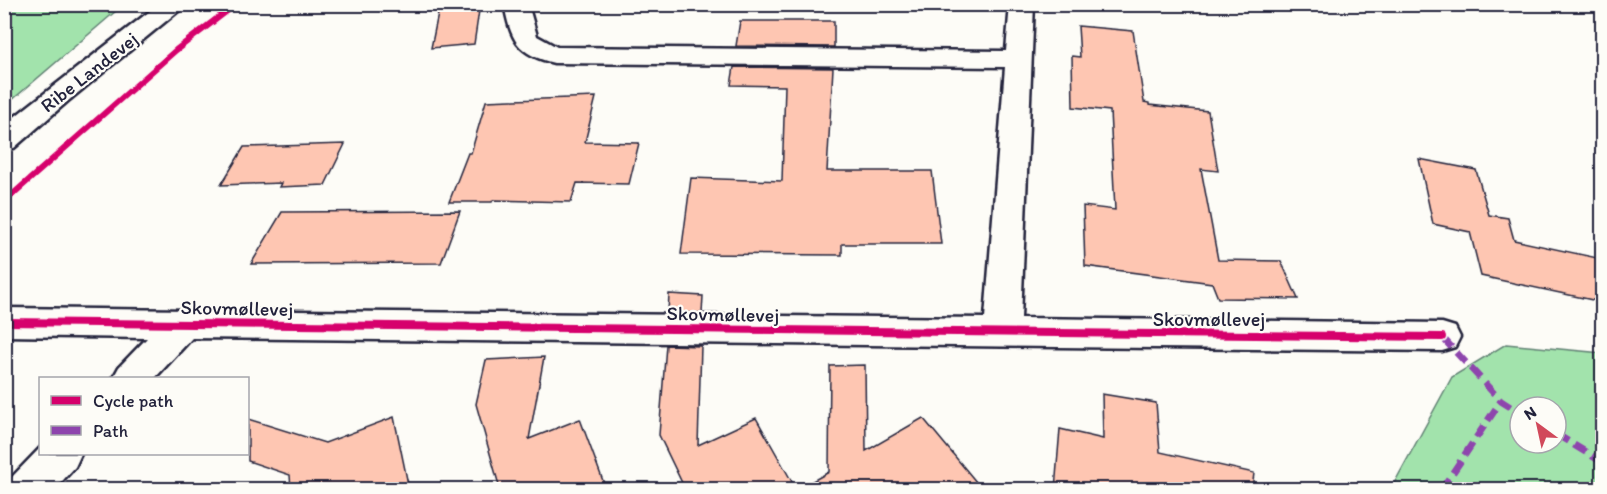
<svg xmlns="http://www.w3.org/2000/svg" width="1607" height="494" font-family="Itim,sans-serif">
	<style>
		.green { fill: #a2e3ac; stroke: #628274; stroke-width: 1.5; fill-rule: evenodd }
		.building { fill: #fec6b2; stroke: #22223b; stroke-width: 1.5 }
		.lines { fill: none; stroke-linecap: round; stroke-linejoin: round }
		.street-casing { stroke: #22223b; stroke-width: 5 }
		.secondary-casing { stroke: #22223b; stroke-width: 5 }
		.street { fill: #fdfcf7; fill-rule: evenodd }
		.secondary { fill: #fdfcf7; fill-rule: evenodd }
		.quiet { stroke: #8e44ad; stroke-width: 7; stroke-dasharray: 14 7; stroke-linecap: butt }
		.cycleway-far1-casing { stroke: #fdfcf7; stroke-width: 9 }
		.cycleway-casing { stroke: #fdfcf7; stroke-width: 12 }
		.cycleway-far1 { stroke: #d6006c; stroke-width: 6 }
		.cycleway { stroke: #d6006c; stroke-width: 8 }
		.labels { text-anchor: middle; stroke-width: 4.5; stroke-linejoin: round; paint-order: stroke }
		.street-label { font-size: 20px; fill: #22223b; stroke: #fdfcf7 }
	</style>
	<rect width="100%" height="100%" fill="#fdfcf7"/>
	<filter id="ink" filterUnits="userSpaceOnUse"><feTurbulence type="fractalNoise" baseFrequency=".0167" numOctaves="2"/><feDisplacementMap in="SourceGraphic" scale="12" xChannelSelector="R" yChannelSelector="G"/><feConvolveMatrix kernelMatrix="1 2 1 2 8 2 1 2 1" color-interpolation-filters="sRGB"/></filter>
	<g filter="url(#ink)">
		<g class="green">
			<path d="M5 4H123V5L5 106Z"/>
			<path d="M1506 344 1602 353V489H1391L1452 377ZM1520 407H1556V443H1520Z"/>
		</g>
		<g class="building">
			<path d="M440 4H480L474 44 431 48Z"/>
			<path d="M740 21H834V47L736 46Z"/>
			<path d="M1078 26 1133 31 1144 102 1149 103V105L1208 111 1218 171 1201 169 1218 260 1281 261 1298 299 1218 298 1212 283 1085 266 1083 206 1115 210 1110 111 1073 107 1072 56 1080 57Z"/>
			<path d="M734 67 833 68 827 171H932L941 244H842V255L681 254 691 178 782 181 785 86 731 85Z"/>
			<path d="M596 97 585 142 639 143 629 184 577 183 571 202 493 200 492 202H449L468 153H471L486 101Z"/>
			<path d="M345 144 325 185 279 187 281 183 221 185 244 147Z"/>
			<path d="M1419 159 1476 170 1489 215 1508 218 1514 240 1602 259V302L1481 276 1470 232 1433 224Z"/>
			<path d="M460 211 441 263 251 264 282 212Z"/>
			<path d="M669 294 703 296 702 313H668Z"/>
			<path d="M666 345 701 346 698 445 756 418 796 489H685L659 435Z"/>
			<path d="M544 357 529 439 580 419 606 489H500L476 404 486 360Z"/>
			<path d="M865 365 866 451 923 418 982 489H798L829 472 830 366Z"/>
			<path d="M1102 394 1156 403 1160 452 1254 473 1252 489H1055L1060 429 1103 439Z"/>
			<path d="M394 417 409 489H291L290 475 248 461V419L325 443Z"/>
		</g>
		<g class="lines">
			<g class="street-casing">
				<g id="street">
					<path d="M504 4H528L537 36 557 47 1006 51 1010 4H1034L1021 318 1442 323 1455 327 1460 337 1455 347 1442 351 192 338 155 378H113L119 367 147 338 4 336V308L985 318 1005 67 554 63C517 54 511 40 504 4Z"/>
					<path d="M40 448V454H81L75 467 54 490H6L12 477Z"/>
				</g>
			</g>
			<g class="secondary-casing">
				<path id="secondary" d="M159 4H187L68 101 14 148 4 150V125Z"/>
			</g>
			<use href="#street" class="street"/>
			<use href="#secondary" class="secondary"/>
			<g class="quiet">
				<path d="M1442 337 1501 401 1520 413"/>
				<path d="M1556 434 1602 462"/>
				<path d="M1441 490 1501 401"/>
			</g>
			<g class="cycleway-far1-casing">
				<path id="cycleway-far1" d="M4 202 176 50 236 4"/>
			</g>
			<g class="cycleway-casing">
				<path id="cycleway" d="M4 322 1442 337"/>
			</g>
			<use href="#cycleway-far1" class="cycleway-far1"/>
			<use href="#cycleway" class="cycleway"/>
		</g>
	</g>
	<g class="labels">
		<g class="street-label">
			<text transform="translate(89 72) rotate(-38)" y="7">Ribe Landevej</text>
			<text transform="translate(237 308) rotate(1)" y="7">Skovmøllevej</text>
			<text transform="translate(723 314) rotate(1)" y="7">Skovmøllevej</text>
			<text x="1209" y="326">Skovmøllevej</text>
		</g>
	</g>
	<rect width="1607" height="494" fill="none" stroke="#fdfcf7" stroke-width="24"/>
	<rect x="12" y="12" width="1583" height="470" fill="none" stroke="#22223b" stroke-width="2" filter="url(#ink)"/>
	<rect x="39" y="377" width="210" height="78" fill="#fdfcf7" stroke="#a5a5ac" stroke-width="1.5"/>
	<rect x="51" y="396" width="30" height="9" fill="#d6006c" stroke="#a5a5ac" stroke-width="1.5"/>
	<text x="93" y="407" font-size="18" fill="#22223b">Cycle path</text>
	<rect x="51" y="426" width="30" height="9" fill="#8e44ad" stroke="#a5a5ac" stroke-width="1.5"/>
	<text x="93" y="437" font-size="18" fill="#22223b">Path</text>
	<g transform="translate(1538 425) rotate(327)"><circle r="28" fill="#fdfcf7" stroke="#a5a5ac" stroke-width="1.5"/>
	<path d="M0-4.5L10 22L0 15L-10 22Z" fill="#d1495b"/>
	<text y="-9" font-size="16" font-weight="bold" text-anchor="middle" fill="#22223b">N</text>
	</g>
</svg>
